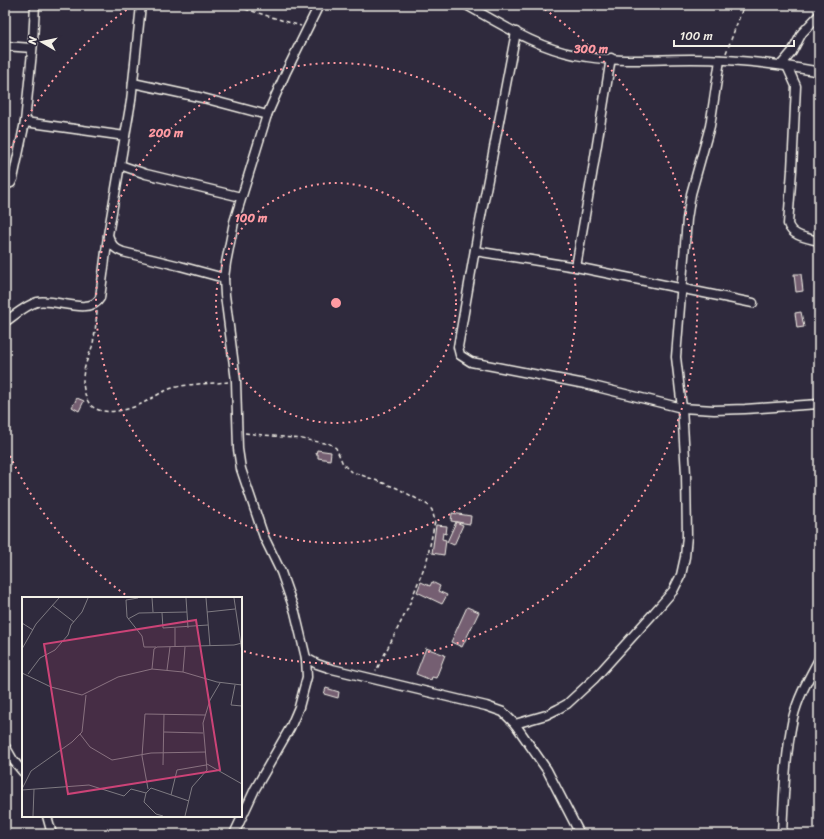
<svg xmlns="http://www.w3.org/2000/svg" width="824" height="839" font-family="Sriracha,sans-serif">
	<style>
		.building { fill: #755e72; stroke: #f4f1e8 }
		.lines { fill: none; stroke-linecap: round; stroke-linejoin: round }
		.street-casing { stroke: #f4f1e8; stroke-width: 11 }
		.path { stroke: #f4f1e8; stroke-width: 1.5; stroke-dasharray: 4 3; stroke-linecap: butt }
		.street { stroke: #2f2a3d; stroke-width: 8 }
		.ring { fill: none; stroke: #ff9aa2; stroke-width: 2; stroke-dasharray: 2 4 }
		.inset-road { fill: none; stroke: #7e7a81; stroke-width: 1 }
		.view { fill: #cc4377; fill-opacity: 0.15; stroke: #cc4377; stroke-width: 2 }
		.inset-edge { fill: none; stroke: #f4f1e8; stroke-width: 2 }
		.centre { fill: #ff9aa2; stroke: #2f2a3d; stroke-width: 2 }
		.ring-label { font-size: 12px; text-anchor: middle; font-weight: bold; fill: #ff9aa2; stroke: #2f2a3d; stroke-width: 3; stroke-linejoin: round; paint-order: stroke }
	</style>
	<rect width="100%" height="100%" fill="#2f2a3d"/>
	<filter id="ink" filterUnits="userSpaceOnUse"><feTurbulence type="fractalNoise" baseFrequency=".025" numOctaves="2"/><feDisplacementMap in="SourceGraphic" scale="8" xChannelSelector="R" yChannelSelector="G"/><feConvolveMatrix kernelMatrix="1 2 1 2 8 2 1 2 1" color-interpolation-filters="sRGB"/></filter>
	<g filter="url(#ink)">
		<g class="building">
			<path d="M794 274H801L803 291 796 292Z"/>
			<path d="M801 312 804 327 797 328 795 313Z"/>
			<path d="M77 398 84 401 79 411 72 407Z"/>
			<path d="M317 450 331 452 330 460 318 458V454H316Z"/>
			<path d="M452 513 471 516 470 524 451 521Z"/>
			<path d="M456 522 463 525 454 545 447 542Z"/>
			<path d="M436 525 447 526 446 534 443 533 442 539 446 540 444 555 432 553Z"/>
			<path d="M421 582 430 586 432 582 440 586 438 591 447 595 442 604 417 592Z"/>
			<path d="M467 607 479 612 462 647 451 642Z"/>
			<path d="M426 648 445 655 436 678 432 677 431 680 416 674Z"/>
			<path d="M326 688 339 692 338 698 324 694Z"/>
		</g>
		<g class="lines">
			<g class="street-casing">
				<g id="street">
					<path d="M141 5 131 101 108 235C111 244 114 249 123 252L180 266 224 278"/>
					<path d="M466 5C501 24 537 48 576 55 612 63 655 59 691 59 733 59 774 63 815 71L819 73"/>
					<path d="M516 32 478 232 458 347 460 355 471 362 585 384 682 408 714 410 745 409 819 404"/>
					<path d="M5 46 32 48"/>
					<path d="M781 65 792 52 802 33 819 15"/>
					<path d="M787 66 796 86 792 170 788 224C792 237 808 238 819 241"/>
					<path d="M133 83 203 98 267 115"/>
					<path d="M25 122 125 136"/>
					<path d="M120 165 146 174 241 197"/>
					<path d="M5 185 11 183 13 179 25 122 33 42 35 5"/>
					<path d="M475 251 576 267 753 303"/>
					<path d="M576 267 592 175 611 58"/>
					<path d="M5 322C15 315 26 305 37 302 55 298 90 316 100 298L108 236"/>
					<path d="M306 658 317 664 332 669 486 706 503 712 515 724 547 770 580 834"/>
					<path d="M515 724 546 715 558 709 567 704 594 679 652 615 673 591 681 575 685 557 687 536 686 474 682 408 676 357 687 219 691 194 710 126 720 60"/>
					<path d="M5 746 13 760 23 772"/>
					<path d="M47 816 52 834"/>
					<path d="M234 834 255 789 290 728 299 707 307 677 306 658 295 612 281 572 264 537 241 469 238 449 236 381 225 295 224 278 226 263 234 222 267 115 286 72 319 5"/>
					<path d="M782 834C784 795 785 756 793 718 798 697 809 678 819 659"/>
				</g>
			</g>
			<g class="path">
				<path d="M232 5 301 26"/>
				<path d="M726 53 744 5"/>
				<path d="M97 311C96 323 95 336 92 347 88 358 83 368 83 380 83 387 85 397 89 403 99 418 130 410 143 403 153 398 162 391 173 388 189 383 211 384 228 382"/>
				<path d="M245 433 302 439 330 444 336 448 343 464 350 471 397 488 428 505 432 510 435 521 427 560 408 608 376 671"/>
			</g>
			<use href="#street" class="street"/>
		</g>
	</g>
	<g class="ring">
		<circle cx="336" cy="303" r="120"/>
		<circle cx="336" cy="303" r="240"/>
		<path d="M130 598A360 360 0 0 1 6 447M6 159A360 360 0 0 1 132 6M540 6A360 360 0 0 1 243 651"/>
	</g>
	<g transform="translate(22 597)">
		<rect width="220" height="220" fill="#2f2a3d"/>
		<path class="inset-road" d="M116 1 104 3 105 20 120 39 122 50H134M130 1 131 15M164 1 166 31M184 1 188 49M212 1 220 55M30 8 52 25M185 15 213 12M140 16 141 31 186 28M106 22 117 16 165 15M0 26 11 33M153 31V50M0 52 14 27 37 1M130 72 132 52 135 50 212 48 220 46M145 73 148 50M161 75 163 50M0 76 29 90 60 98 96 80 130 72 161 75 195 85 220 88M6 77 18 61 33 53 46 38 49 28 60 15 66 1M213 88 209 108 220 109M142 135 181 136M58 137 68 150 90 163 129 156 184 155M185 167 220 187M141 168 142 117M0 192 9 174 50 145 60 135 64 98M126 192 120 159 123 117 183 118M0 193 67 188 102 199 109 192 124 196 129 191 167 204M124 196 122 205 134 217 141 219M149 198 155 173 184 168M11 219 12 192M163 219 170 190 185 173 181 126 188 103 198 86"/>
		<path class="view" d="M174 23 198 173 46 197 22 47Z"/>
		<rect width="220" height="220" class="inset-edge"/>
	</g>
	<circle cx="336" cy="303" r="6" class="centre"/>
	<g class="ring-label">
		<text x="591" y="53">300 m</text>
		<text x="166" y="137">200 m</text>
		<text x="251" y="222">100 m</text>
	</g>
	<rect width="824" height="839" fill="none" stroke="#2f2a3d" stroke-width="20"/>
	<rect x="10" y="10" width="804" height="819" fill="none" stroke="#f4f1e8" stroke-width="1.5" filter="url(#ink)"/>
	<g transform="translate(42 42) rotate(279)" stroke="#2f2a3d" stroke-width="3" paint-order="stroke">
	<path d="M0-3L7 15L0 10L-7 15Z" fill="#f4f1e8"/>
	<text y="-6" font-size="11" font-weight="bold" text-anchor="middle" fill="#f4f1e8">N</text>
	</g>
	<path d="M674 40v6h120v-6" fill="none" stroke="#f4f1e8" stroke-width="2"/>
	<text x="680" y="40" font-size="12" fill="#f4f1e8" stroke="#2f2a3d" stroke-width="3" paint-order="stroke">100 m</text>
</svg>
